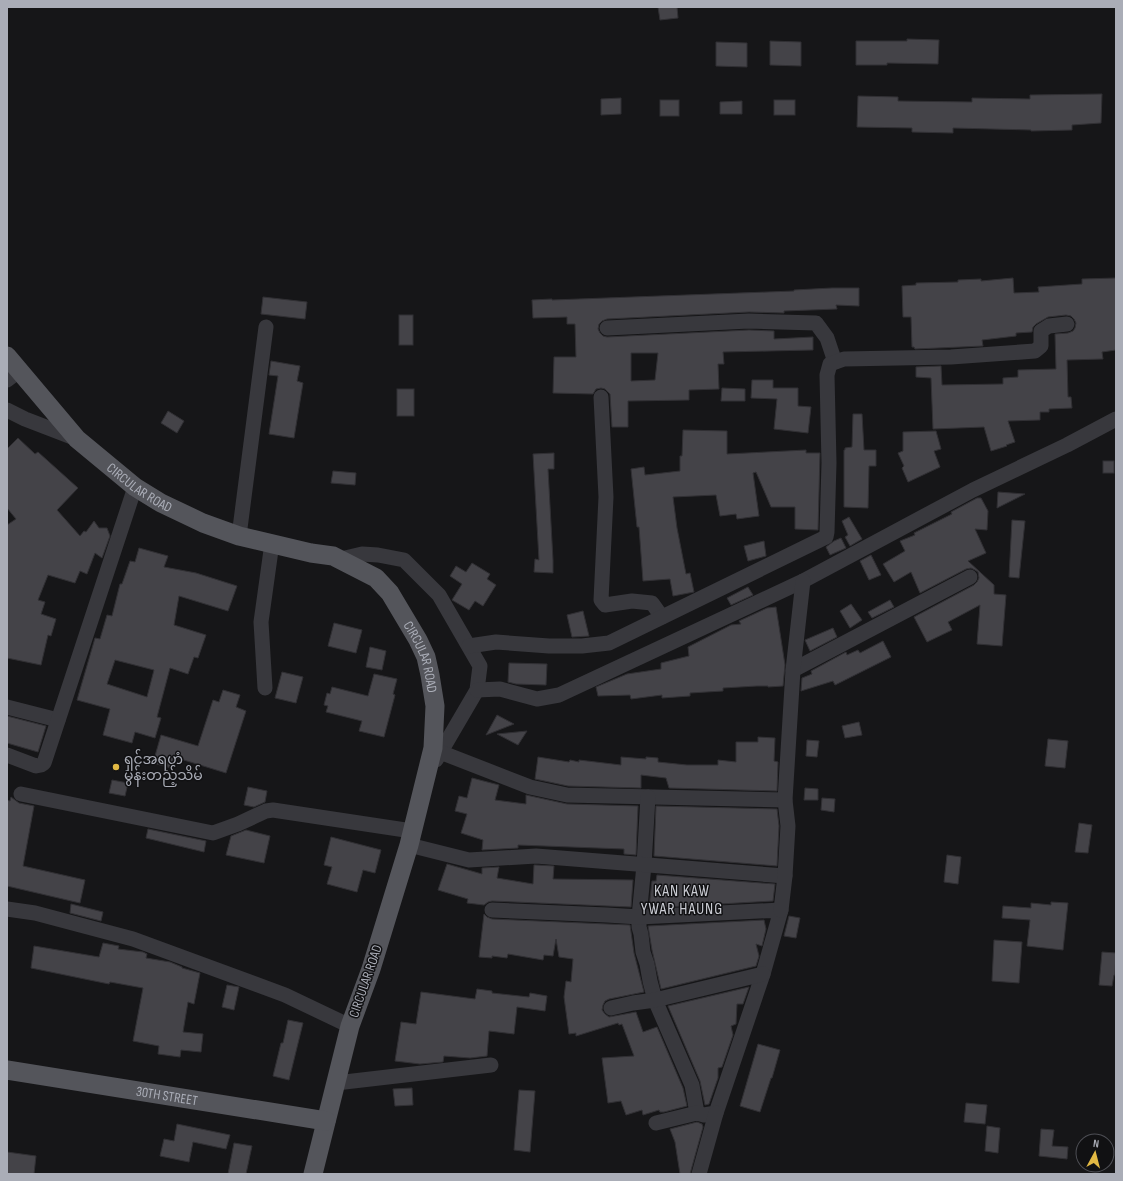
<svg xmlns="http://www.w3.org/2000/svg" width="1123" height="1181" font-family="'Sofia Sans Condensed','Noto Sans Myanmar',sans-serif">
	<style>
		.building { fill: #444348; stroke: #313034; fill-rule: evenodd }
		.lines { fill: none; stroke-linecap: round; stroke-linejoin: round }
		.minor { stroke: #38383d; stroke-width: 15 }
		.major { stroke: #54555b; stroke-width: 19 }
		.poi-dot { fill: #e2b944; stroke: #111113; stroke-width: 1.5 }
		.labels { text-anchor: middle; stroke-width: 3; stroke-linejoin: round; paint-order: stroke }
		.street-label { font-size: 14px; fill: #aaadb7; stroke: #111113 }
		.poi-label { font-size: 14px; fill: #aaadb7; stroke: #111113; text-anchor: start }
		.quarter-label { font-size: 16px; letter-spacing: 1px; fill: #caccd3; stroke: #111113 }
	</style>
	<rect width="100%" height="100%" fill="#161618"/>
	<g class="building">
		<path d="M658 7H677L678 18 660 20Z"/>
		<path d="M907 39 939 40 938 64 887 63V65H856V41H907Z"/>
		<path d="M770 41 801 42V66L770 65Z"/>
		<path d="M716 42 747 43V67L716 66Z"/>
		<path d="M1102 94 1101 123 1072 125V130L1031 131V130L953 128V133L912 132V128L857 127 858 96 898 97V101L972 102V98L1030 99V95Z"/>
		<path d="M621 98V114L601 115V99Z"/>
		<rect x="660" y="100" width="19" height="16"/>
		<rect x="774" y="100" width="21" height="15"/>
		<path d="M742 101V114H720V102Z"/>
		<path d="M1013 278 1014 293 1039 292 1038 287 1082 284V279L1116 278V350L1102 352 1103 359 1067 360 1068 397H1071L1072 408 1049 409V412H1040V420L1008 421 1015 442 1006 445 1007 446 991 451 984 427 933 429 931 378 916 377V367L941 366 942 385 1003 384V378L1018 377V370L1056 369 1055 334 1068 333 1073 331 1075 328 1076 323 1074 319 1071 316 1066 315 1048 317 1036 324 1033 327 1032 332 1016 333V336L982 340 983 346 915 349 914 347H912L911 317H903L902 286 916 285V283L958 282V280L981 279V281Z"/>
		<path d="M832 288H859V306L836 305 837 309 784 311V313L749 312 607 319 602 321 599 324 598 329 600 333 603 336 607 337 749 330 774 331V339L813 337V350L723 352 724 364H718L719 389 689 390V400L628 401V427H612L610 394 605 389 601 388 596 389 593 394 553 393 554 357H576L575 324H567V317L533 318 532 300 552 299V300L794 291V290ZM631 353H658L655 380 631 381Z"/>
		<path d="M263 297 307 302 305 319 261 314Z"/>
		<rect x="399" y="315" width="14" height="30"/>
		<path d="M271 361 300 366 297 381 303 383 294 438 269 434 278 376 269 375Z"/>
		<path d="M752 380H773V388H798V406L811 407 808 433 774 429 777 399 751 398Z"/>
		<path d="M722 388 745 389V401H721Z"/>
		<rect x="397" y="389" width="17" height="27"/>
		<path d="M168 411 184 421 177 433 161 423Z"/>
		<path d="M853 414H862L864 450H876V466H869L868 508 844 507V450H845V448L852 447Z"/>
		<path d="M683 430 727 431V454L806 450V453H820L818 530 795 529V507H771L756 472 753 473 759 516 737 519 736 514 720 516 716 495 673 497 677 528 686 574 690 573 694 592 673 596 670 579 643 581 639 527H637L631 469 644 467 645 475 680 471V456H682Z"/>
		<path d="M936 431 941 449 934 451 940 467 908 482 902 468 904 466 898 453 903 451V432Z"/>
		<path d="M18 438 35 454 38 452 78 488 57 510 80 536 84 531 86 532 94 521 99 528H107L110 536 102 558 95 553 87 574 80 571 75 583 48 575 38 600 45 602 41 614 56 619 51 636 48 635 41 665 7 658V525L16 519 7 508V449Z"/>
		<path d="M554 453V469H548L553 560V573L534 572 535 559 539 560 533 454Z"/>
		<rect x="1103" y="461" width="11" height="12"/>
		<path d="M333 471 356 473 355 485 331 483Z"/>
		<path d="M998 492 1025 494 997 508Z"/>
		<path d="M977 498H981L988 511 987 530 975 529 986 553 968 561 994 585V594L1006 595 1002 646 977 644 980 605 948 622 952 630 927 642 914 617 974 585 977 582 979 578 978 572 975 570 971 568 966 569 920 593 911 572 894 582 883 564 905 551 900 541 915 535 914 533 952 514 951 512Z"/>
		<path d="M849 517 862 539 850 546 845 537 848 535 842 521Z"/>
		<path d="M1012 520 1025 521 1019 578 1009 577Z"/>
		<path d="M841 538 846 548 830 555 826 547 834 541Z"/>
		<path d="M764 541 766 556 748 561 744 546Z"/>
		<path d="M139 548 168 556 164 567 196 573 237 586 228 611 179 596 174 625 206 635 198 658 194 657 188 674 170 668 157 717 161 718 155 738 135 732 132 743 103 735 110 709 77 700 95 638 100 639 107 615 112 616 120 584H122L130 561 135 562ZM115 660 154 670 147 697 107 684Z"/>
		<path d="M871 555 881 575 869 580 860 561Z"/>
		<path d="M472 563 490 574 487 579 496 585 483 606 475 601 469 610 452 600 462 584 450 576 456 566 466 572Z"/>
		<path d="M748 587 753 595 731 605 727 598Z"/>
		<path d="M890 600 894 607 872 618 868 612Z"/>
		<path d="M851 604 862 620 850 628 840 611Z"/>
		<path d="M776 607 785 665 783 686 768 687V686H757L723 688V691L690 693V696L662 698V695L631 699 630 695 598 696 596 687 627 674 661 669V663L689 656 688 647 731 625 741 624 739 621 767 608Z"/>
		<path d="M583 611 589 636 572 637 567 615Z"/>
		<path d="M334 623 362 630 356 653 328 646Z"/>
		<path d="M833 628 837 637 810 651 805 640Z"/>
		<path d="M883 641 891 657 835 685 833 681 801 691 802 678 812 674 811 671 846 652 847 655 858 650 860 653Z"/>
		<path d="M370 647 386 651 382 670 366 667Z"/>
		<path d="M509 663 547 664 546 685 516 684 508 682Z"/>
		<path d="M282 672 303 677 296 703 275 698Z"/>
		<path d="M374 674 397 679 393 694 395 695 384 737 359 731 362 721 326 712 328 706 324 705 327 693 330 694 332 687 368 696Z"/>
		<path d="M223 690 240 695 236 707 246 711 226 773 174 757 171 768 153 763 161 735 198 746 213 700 219 702Z"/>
		<path d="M497 715 514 724 486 735Z"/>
		<path d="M7 716 46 726 38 752 7 743Z"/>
		<path d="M859 722 862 735 845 738 842 726Z"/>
		<path d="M527 731 518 745 497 734Z"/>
		<path d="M758 737 775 738 774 761 778 762 777 791 669 788 666 778 641 775V788L568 786 535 779 538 757 569 762 570 760 579 762V760L621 765V757L646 759V757L658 758V762L687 765H718V760L736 762V742H758Z"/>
		<path d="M1048 739 1068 741 1065 768 1045 766Z"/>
		<path d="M807 740 819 741 817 757 806 756Z"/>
		<path d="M472 778 499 785 495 800 526 804V795L567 804 638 806 636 855 624 854V849L518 845V848L482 850 483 840 461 833 467 814 455 811 459 796 467 798Z"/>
		<path d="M112 780 128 783 125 796 109 793Z"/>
		<path d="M248 787 267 791 265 802 254 807 244 805Z"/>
		<path d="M805 788 818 789V800H804Z"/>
		<path d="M11 797 19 803 34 806 23 866 85 880 80 903 7 886V800L10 801Z"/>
		<path d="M822 798 835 799 834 812 821 810Z"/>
		<path d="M656 806 777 809 779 826 777 866 654 856Z"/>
		<path d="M1079 823 1092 825 1088 853 1075 852Z"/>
		<path d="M148 829 206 841 204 852 146 838Z"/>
		<path d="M246 830 270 836 264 863 226 855 231 836Z"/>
		<path d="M331 837 381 850 375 873 363 870 357 892 327 884 332 867 324 865Z"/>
		<path d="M947 855 961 857 958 884 944 882Z"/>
		<path d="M447 864 482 874V868L499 867 497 878 533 884 534 865H536L554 866 553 879 633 880 631 907 492 901 488 902 484 905 467 903 468 899 438 890Z"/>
		<path d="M657 875 775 884 773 901 649 908 652 881H656Z"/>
		<path d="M1051 902 1068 903 1063 950 1027 946 1030 920 1002 918 1003 906 1031 908V903L1051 905Z"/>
		<path d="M71 904 103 912 101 921 70 913Z"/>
		<path d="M484 914 487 917 492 919 630 925 634 953 644 992 609 999 605 1001 603 1005 602 1010 605 1014 609 1017 636 1012 643 1032 657 1027 683 1088 687 1106 664 1112H660L659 1110 643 1115 642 1110 626 1115 621 1101 608 1103 602 1058 634 1056 622 1024 619 1025 618 1023 576 1036V1033L569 1034 564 997 566 981 571 982 573 959 559 957 556 939 553 956 544 955 543 960 508 954 507 958 492 956V958L479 957Z"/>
		<path d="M789 916 800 918 796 938 784 936Z"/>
		<path d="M764 920 766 929 762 946 756 944 759 956 756 966 661 989 652 950 648 926Z"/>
		<path d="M994 940 1022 942 1019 983 992 981Z"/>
		<path d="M103 943 119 946 118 949 143 952 147 954 146 958 170 962 182 967V968L200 973 194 1004 188 1002 183 1032 203 1034 201 1052 181 1050 180 1057 158 1054 159 1046 133 1041 143 988 110 982 109 984 31 968 34 946 99 957Z"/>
		<path d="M1102 952 1116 953 1115 975H1114L1112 986 1099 985Z"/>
		<path d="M227 985 239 987 234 1010 222 1007Z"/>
		<path d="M749 987 743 1004H737L736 1024 731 1026 733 1035 722 1067 718 1068V1078L709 1104 705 1105 700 1081 668 1006Z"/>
		<path d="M477 989 492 991V993L529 997 530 993 547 996 545 1011 517 1007 514 1034 489 1031 487 1056 470 1058 444 1056 443 1062 420 1064 395 1061 401 1022 416 1024 421 992 475 999Z"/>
		<path d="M288 1020 303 1023 289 1080 273 1076 281 1043H283Z"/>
		<path d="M758 1044 780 1050 772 1078H771L760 1112 740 1106Z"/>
		<path d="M412 1088 413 1105 395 1106 393 1089Z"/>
		<path d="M519 1090 535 1091 530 1152 514 1150Z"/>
		<path d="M966 1103 987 1105 985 1124 964 1122Z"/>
		<path d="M697 1122 702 1124 703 1127 690 1174H680L675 1142 670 1129Z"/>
		<path d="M177 1124 230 1135 226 1149 193 1142 189 1162 160 1156 164 1139 174 1141Z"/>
		<path d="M987 1126 1000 1128 998 1153 985 1151Z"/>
		<path d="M1041 1129 1054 1130 1052 1146 1068 1147 1067 1159 1039 1156Z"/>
		<path d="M234 1143 252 1146 246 1174H228Z"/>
		<path d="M7 1152 36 1156 34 1174H7Z"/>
	</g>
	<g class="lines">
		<g class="minor">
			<path d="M607 328 749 321 816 323 827 338 835 362"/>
			<path d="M7 380 20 370"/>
			<path d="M601 397 606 497 601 600 605 605 632 601 652 603 662 617"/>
			<path d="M7 410 25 419 77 439"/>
			<path d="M239 536 266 327"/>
			<path d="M341 559 362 554 378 555 404 560 439 595 480 666 477 690 436 760"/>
			<path d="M469 646 496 642 549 646H582L609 643 826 537 827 532 829 463 827 375 830 364 844 359 951 357 1035 351 1041 346V331L1049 326 1067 324"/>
			<path d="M793 670 970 577"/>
			<path d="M265 688 261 622 272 543"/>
			<path d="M477 690 500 689 537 699 559 695 803 581 973 490 1067 445 1116 419"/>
			<path d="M7 707 58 720"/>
			<path d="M440 752 530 787 567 795 785 800"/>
			<path d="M7 755 36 766 41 765 44 763 135 487"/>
			<path d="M21 794 213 833 238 824 266 811 273 810 412 831"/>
			<path d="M648 797 644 865 639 917V927L641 934 643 952 647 964 650 981 655 1000 692 1085 697 1113"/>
			<path d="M409 845 469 860 536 856 785 876"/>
			<path d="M7 909 35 913 133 939 285 995 350 1026"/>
			<path d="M492 910 607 915 639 917 781 910 763 974 716 1113 704 1115 697 1113 656 1123"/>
			<path d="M781 910 785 876 788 826 785 800 793 670 803 581"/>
			<path d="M611 1008 633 1003 655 1000 763 974"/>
			<path d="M336 1083 491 1065"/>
			<path d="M699 1174 716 1113"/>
		</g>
		<g class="major">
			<path id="s1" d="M7 356 77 439 135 487 161 503 203 523 239 536 311 553 333 556 376 578 390 593 418 640 426 657 430 675 435 706 433 748 409 845 371 969 350 1026 313 1174"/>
			<path id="s2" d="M7 1070 326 1121"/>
		</g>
	</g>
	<circle class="poi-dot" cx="116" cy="767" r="4"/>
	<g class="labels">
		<g class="street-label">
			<text dy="5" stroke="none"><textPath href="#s1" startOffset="188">CIRCULAR ROAD</textPath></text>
			<text dy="5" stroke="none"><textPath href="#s1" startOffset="536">CIRCULAR ROAD</textPath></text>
			<text transform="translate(365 981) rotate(-71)" y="5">CIRCULAR ROAD</text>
			<text dy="5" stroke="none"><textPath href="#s2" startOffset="162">30TH STREET</textPath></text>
		</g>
		<g class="poi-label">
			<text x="124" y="764">ရှင်အရဟံ<tspan x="124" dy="16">မွန်းတည့်သိမ်</tspan></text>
		</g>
		<g class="quarter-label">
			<text x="682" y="896">KAN KAW<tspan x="682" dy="18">YWAR HAUNG</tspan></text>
		</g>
	</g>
	<rect width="1123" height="1181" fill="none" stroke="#aaadb7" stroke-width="16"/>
	<g transform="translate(1095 1153) rotate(7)"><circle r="19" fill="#111113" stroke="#4e4f55"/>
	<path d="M0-3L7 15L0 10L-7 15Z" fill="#e2b944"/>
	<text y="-6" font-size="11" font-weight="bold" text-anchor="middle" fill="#aaadb7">N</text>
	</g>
</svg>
